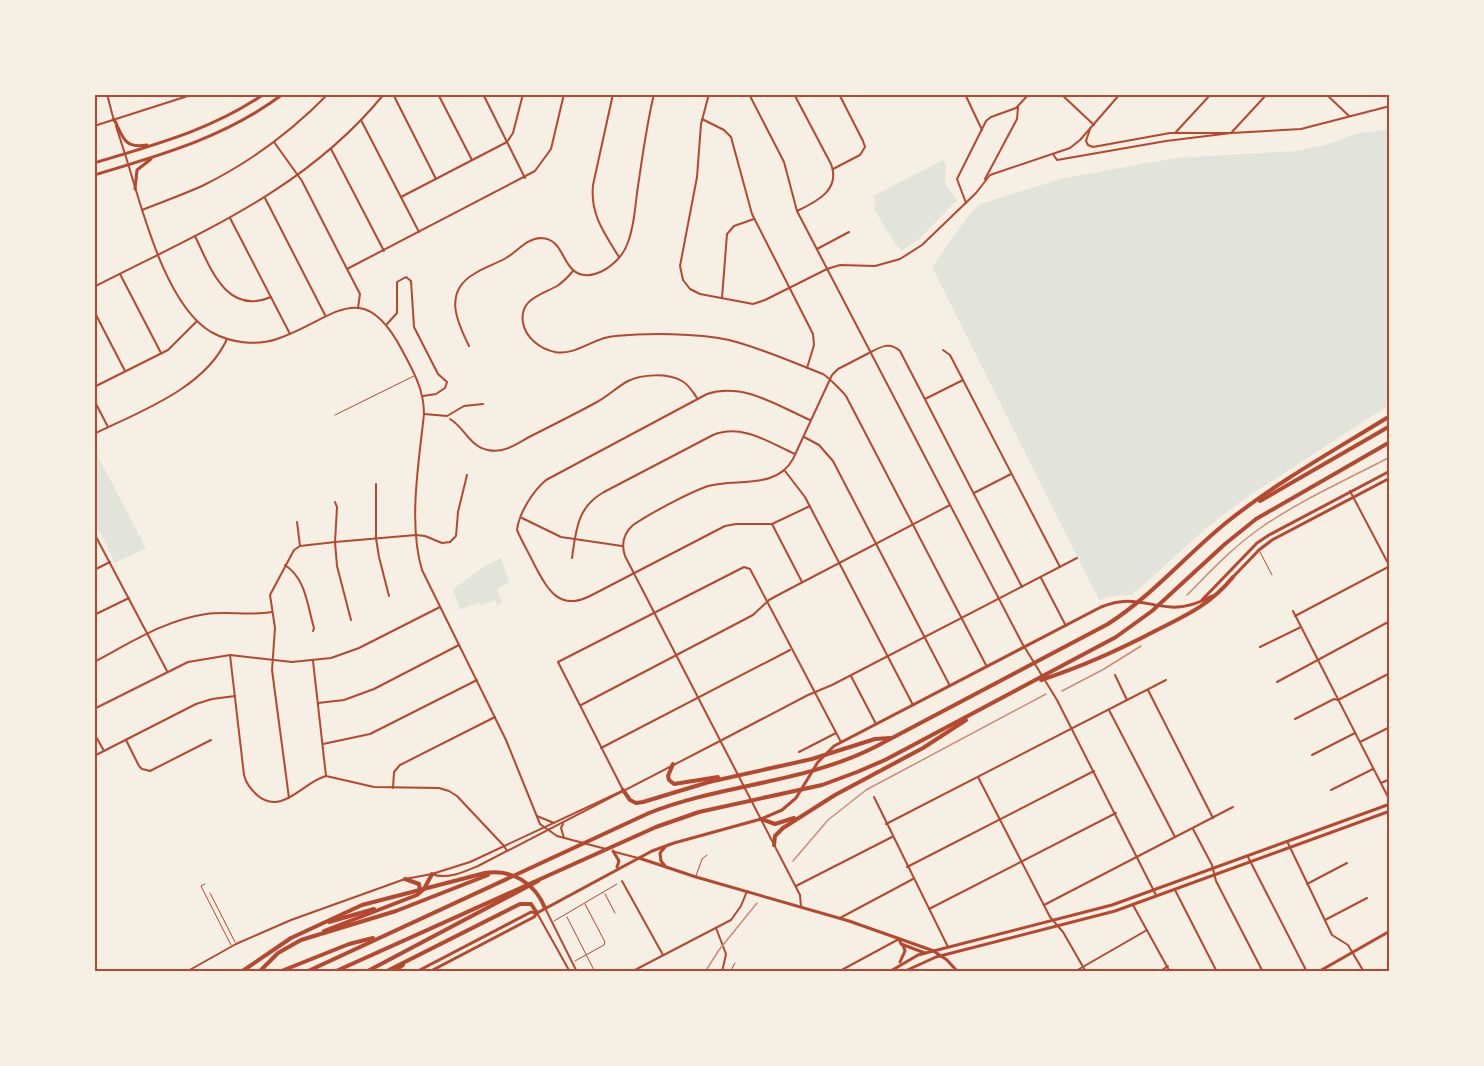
<svg xmlns="http://www.w3.org/2000/svg" width="1484" height="1066" font-family="'Fira Sans Condensed',sans-serif">
	<style>
		.green { fill: #e2e4dc }
		.lines { fill: none; stroke-linecap: round; stroke-linejoin: round }
		.service { stroke: #b5482f; stroke-width: 1 }
		.minor { stroke: #b5482f; stroke-width: 2 }
		.tertiary { stroke: #b5482f; stroke-width: 2 }
		.secondary { stroke: #b5482f; stroke-width: 3 }
		.primary { stroke: #b5482f; stroke-width: 3 }
		.motorway { stroke: #b5482f; stroke-width: 4 }
		.rail { stroke: #cf8b77; stroke-width: 1.5 }
		.neatline { fill: none; stroke: #b5482f; stroke-width: 2 }
	</style>
	<rect width="100%" height="100%" fill="#f6efe4"/>
	<g class="green">
		<path d="M1388 129 1390 132 1389 405 1244 499 1205 529 1137 591H1134L1133 595H1118L1099 600 932 267 966 219 980 204 1064 178 1176 158 1297 151 1325 145 1356 134Z"/>
		<path d="M943 160 946 166 945 183 957 200 918 240 902 250 896 245 874 209 876 203 873 196Z"/>
		<path d="M94 449 146 548 115 563 100 532 95 527Z"/>
		<path d="M501 558 509 582 497 589 502 603 497 606 495 600 481 606 479 602 460 610 453 589 485 566Z"/>
	</g>
	<g class="lines">
		<g class="service">
			<path d="M335 415 414 376"/>
			<path d="M1260 552 1272 575"/>
			<path d="M696 876 702 859 707 855"/>
			<path d="M205 884 201 886 231 945"/>
			<path d="M210 893 235 942"/>
			<path d="M605 894 615 913"/>
			<path d="M567 917 595 972"/>
			<path d="M554 921 617 884"/>
			<path d="M575 961 604 945 605 942 585 904"/>
			<path d="M730 972 735 963"/>
		</g>
		<g class="minor">
			<path d="M107 94 114 121"/>
			<path d="M393 94 436 179"/>
			<path d="M438 94 472 160"/>
			<path d="M483 94 525 178"/>
			<path d="M613 94 593 185C590 214 604 233 619 257"/>
			<path d="M709 94 701 124 697 177 680 266 683 280 690 289 700 294 753 304 765 300 827 269"/>
			<path d="M794 94 831 164C841 190 816 202 797 211"/>
			<path d="M965 94 982 130"/>
			<path d="M1326 94 1349 116"/>
			<path d="M1386 94 1390 98"/>
			<path d="M702 119 724 130 731 137 752 214 813 334 814 345 807 368"/>
			<path d="M361 120 419 232"/>
			<path d="M94 126 194 94"/>
			<path d="M116 126 125 154"/>
			<path d="M1090 129 1086 141 1088 145 1093 147 1170 133H1231L1301 129 1390 106"/>
			<path d="M1176 132 1211 94"/>
			<path d="M1232 132 1267 94"/>
			<path d="M274 142 302 181 347 269 360 294 358 308"/>
			<path d="M331 149 384 251"/>
			<path d="M1053 154 1057 160 1166 141 1231 133"/>
			<path d="M833 169 860 155 865 147 863 141 839 94"/>
			<path d="M985 179 1017 119 1018 107"/>
			<path d="M401 197 507 142 513 133 523 94"/>
			<path d="M265 198 325 315"/>
			<path d="M966 203 957 179 986 121 991 117 1016 108 1029 94"/>
			<path d="M142 210C162 202 182 195 202 186 249 163 291 132 328 94"/>
			<path d="M230 218 290 334"/>
			<path d="M195 236C210 267 226 316 271 297"/>
			<path d="M817 249 849 232"/>
			<path d="M347 269 535 171 551 149 564 94"/>
			<path d="M573 271C568 277 563 282 557 286 541 295 519 299 523 323 526 338 540 349 555 352 576 356 594 337 615 336 648 333 696 333 729 340 761 348 792 362 823 374 828 377 842 391 846 396L987 667"/>
			<path d="M120 274 161 353"/>
			<path d="M722 298 727 234 734 226 754 219"/>
			<path d="M94 311 125 371"/>
			<path d="M387 324 397 313V282L406 277 411 281 414 327 438 374 447 382 445 388 436 394 423 396"/>
			<path d="M469 346C457 322 443 292 474 274 484 267 496 264 506 258 518 251 527 238 541 238 561 239 561 258 572 269 585 282 605 272 616 261 621 256 626 249 628 242 634 227 635 209 637 193 642 160 646 127 654 94"/>
			<path d="M943 350 950 355 1060 567"/>
			<path d="M871 352C882 346 890 342 900 351L1022 587"/>
			<path d="M94 387 168 350 197 321"/>
			<path d="M925 399 963 380"/>
			<path d="M94 400 108 427"/>
			<path d="M424 414 447 416 464 406 483 404"/>
			<path d="M450 419C465 428 470 447 488 450 504 454 518 443 531 436 553 425 575 414 597 402 608 396 617 387 628 381 642 374 668 373 682 381 689 385 693 392 697 398"/>
			<path d="M94 434C141 411 205 388 227 339"/>
			<path d="M804 437 819 445 833 461 950 686"/>
			<path d="M785 471 805 497 913 705"/>
			<path d="M376 484V538L379 557 389 596"/>
			<path d="M974 493 1011 474"/>
			<path d="M335 502 337 507 335 542 337 566 351 620"/>
			<path d="M810 506 772 524H736L725 526 590 596C558 612 547 588 534 564 529 553 522 542 517 530 519 513 533 491 546 480L707 394C743 382 778 406 810 420"/>
			<path d="M522 518 561 537 622 546"/>
			<path d="M297 522 300 546"/>
			<path d="M772 524 802 582"/>
			<path d="M94 533 167 671"/>
			<path d="M572 558C576 530 577 507 604 492L713 435C742 423 770 443 795 454"/>
			<path d="M285 565C306 579 307 604 314 628L313 631"/>
			<path d="M94 570 110 562"/>
			<path d="M1041 578 1066 626"/>
			<path d="M1293 611 1390 801"/>
			<path d="M94 615 129 598"/>
			<path d="M1295 616 1390 566"/>
			<path d="M1260 647 1301 627"/>
			<path d="M230 655 244 775C246 784 251 789 257 795 282 817 304 781 326 776L374 787 439 788 449 791 457 796 504 846 507 851"/>
			<path d="M313 661 326 776"/>
			<path d="M94 662C130 643 165 620 206 614 228 611 250 616 272 612"/>
			<path d="M1115 675 1127 700"/>
			<path d="M851 676 876 724"/>
			<path d="M1277 682 1390 621"/>
			<path d="M1148 690 1213 818"/>
			<path d="M318 703 344 700 374 689 459 645"/>
			<path d="M581 705 753 615 769 600 780 594 950 505"/>
			<path d="M1109 710 1175 837"/>
			<path d="M1295 719 1334 699 1338 700 1390 673"/>
			<path d="M94 733 104 751"/>
			<path d="M126 740 139 766 142 769 150 771 211 740"/>
			<path d="M720 741 808 695 832 685 1077 558"/>
			<path d="M1360 742 1390 727"/>
			<path d="M323 744 370 734 477 680"/>
			<path d="M601 748 790 650"/>
			<path d="M799 752 836 733"/>
			<path d="M1312 755 1355 733"/>
			<path d="M94 756 196 704 212 699 235 696"/>
			<path d="M978 777 1050 917 1063 932 1086 972"/>
			<path d="M1381 783 1390 779"/>
			<path d="M393 788 394 772 400 765 495 717"/>
			<path d="M623 790 558 662 744 567 750 569 841 742"/>
			<path d="M1331 790 1373 769"/>
			<path d="M874 797 948 947"/>
			<path d="M289 798 272 670 275 628 270 595 294 550 300 546 335 542 416 535 425 536 442 543 450 542 456 536 458 512 467 475"/>
			<path d="M886 824 1166 680"/>
			<path d="M1193 829 1212 865 1216 881 1263 972"/>
			<path d="M1287 841 1332 935 1348 945 1364 972"/>
			<path d="M1248 857 1307 972"/>
			<path d="M907 867 1094 771"/>
			<path d="M622 881 663 955"/>
			<path d="M1307 884 1347 863"/>
			<path d="M796 886 892 837"/>
			<path d="M1175 890 1217 972"/>
			<path d="M1044 905 1233 807"/>
			<path d="M1133 905 1170 972"/>
			<path d="M545 908 577 972"/>
			<path d="M929 909 1116 813"/>
			<path d="M537 913 570 972"/>
			<path d="M840 918 913 879"/>
			<path d="M1325 920 1367 898"/>
			<path d="M716 928 726 954 722 972"/>
			<path d="M631 972 731 920 741 906 747 891"/>
			<path d="M838 972 899 939"/>
			<path d="M1074 972 1147 930"/>
			<path d="M1159 972 1168 966"/>
		</g>
		<g class="tertiary">
			<path d="M749 94 784 162 797 211 1022 643 1057 700 1156 895"/>
			<path d="M1061 94 1094 125"/>
			<path d="M125 154C141 204 164 304 211 332 231 343 256 346 277 339 332 321 362 273 402 350 413 371 424 389 424 414 419 462 408 523 422 570L506 740 540 824 557 836 606 849"/>
			<path d="M827 269 840 265 875 266 900 259 922 245 976 193 990 175 1070 148 1080 140 1120 94"/>
			<path d="M94 287C201 232 306 190 384 94"/>
			<path d="M1350 491 1390 567"/>
			<path d="M94 709 188 662 230 655 292 662 331 658 359 648 440 607"/>
			<path d="M537 816 554 823"/>
			<path d="M563 824 561 828 564 838"/>
			<path d="M615 852 638 858"/>
			<path d="M432 874C447 880 464 872 478 866L720 741"/>
			<path d="M801 907 800 895 625 556C621 544 623 534 633 525 651 513 688 493 708 486 736 478 776 490 793 459L832 375 838 369 869 353"/>
			<path d="M186 972 236 944 291 920 405 879 432 874 470 862 622 791"/>
		</g>
		<g class="secondary">
			<path d="M1233 577 1259 550 1272 540 1390 478"/>
			<path d="M1202 600 1257 543 1269 535 1390 471"/>
			<path d="M665 847 660 853 661 861 665 866"/>
			<path d="M613 851 619 861 617 867"/>
			<path d="M639 858 696 877 849 921 934 951"/>
			<path d="M899 939 901 944 925 953"/>
			<path d="M416 972 531 912 537 913"/>
			<path d="M429 972 534 917 537 913 652 851 674 843 761 819 782 810 796 798 818 762 834 746 1101 607C1130 595 1144 605 1171 607 1185 608 1201 602 1212 596"/>
			<path d="M1318 972 1390 931"/>
		</g>
		<g class="primary">
			<path d="M114 119C123 137 124 149 147 145"/>
			<path d="M94 163C153 145 212 130 264 94"/>
			<path d="M94 175C161 155 226 137 283 94"/>
			<path d="M135 189 137 170 151 159"/>
			<path d="M935 952 947 960 958 972"/>
			<path d="M900 962 905 951 903 945"/>
			<path d="M889 972 918 955 1112 905 1390 804"/>
			<path d="M903 972 936 957 1115 911 1390 811"/>
		</g>
		<g class="motorway">
			<path d="M1260 501 1390 426"/>
			<path d="M1041 680C1081 667 1119 650 1157 630 1187 615 1211 604 1233 577"/>
			<path d="M673 764 668 776 669 780 674 784 718 777"/>
			<path d="M623 790 630 800 636 803 643 802 709 782 812 759 875 739 890 738"/>
			<path d="M761 819 775 824 794 818"/>
			<path d="M774 845 775 836 783 828 835 795 923 748 966 720"/>
			<path d="M405 879 419 884 420 891"/>
			<path d="M329 922 374 909"/>
			<path d="M324 931 417 895 424 889 432 874"/>
			<path d="M241 972 291 938 362 905 485 873C512 869 535 883 545 908"/>
			<path d="M259 972 278 953 301 940 396 911 488 875"/>
			<path d="M279 972 349 944 373 938"/>
			<path d="M306 972 649 813C723 784 804 783 875 747L1108 624C1153 595 1186 555 1227 522 1277 482 1335 450 1390 416"/>
			<path d="M334 972 656 827 699 812 822 785 857 772 885 760 1116 637 1152 611 1225 544 1256 519 1390 442"/>
			<path d="M366 972 538 881"/>
			<path d="M385 972 520 904H531L537 913"/>
			<path d="M392 972 403 965"/>
		</g>
		<g class="rail">
			<path d="M1187 595C1210 572 1232 548 1259 529 1297 502 1348 479 1390 457"/>
			<path d="M1062 691 1104 669 1141 646"/>
			<path d="M793 861 828 820 866 790 1046 694"/>
			<path d="M705 972 719 950 757 903"/>
		</g>
	</g>
	<rect width="1484" height="1066" fill="none" stroke="#f6efe4" stroke-width="192"/>
	<rect x="96" y="96" width="1292" height="874" class="neatline"/>
</svg>
